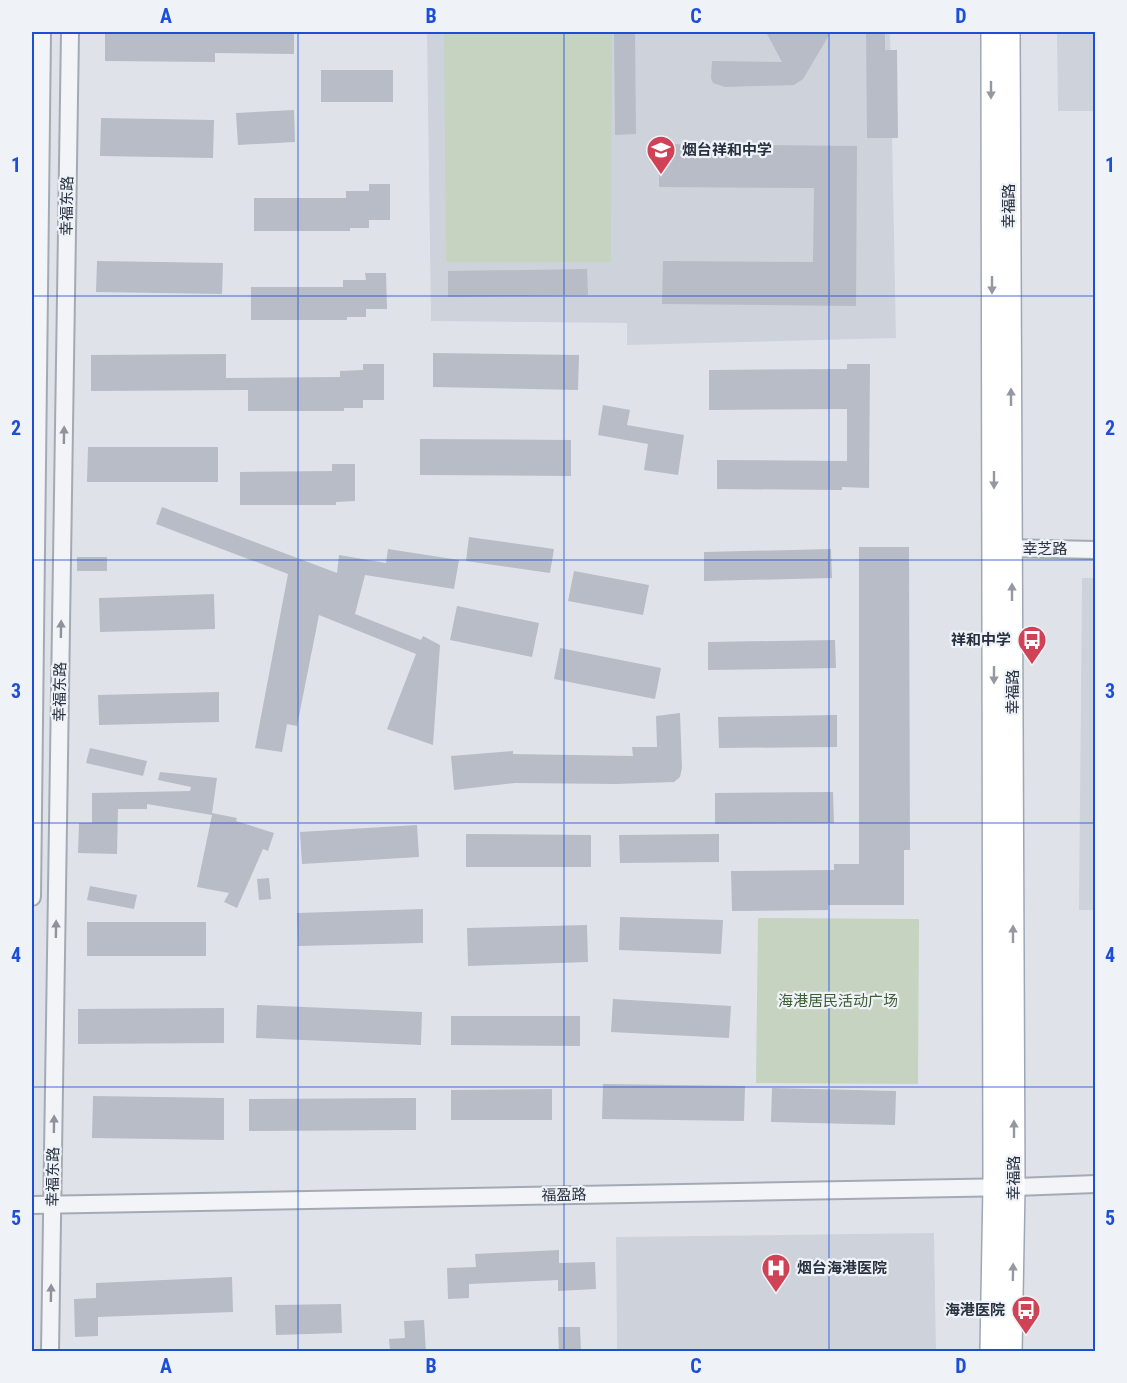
<svg xmlns="http://www.w3.org/2000/svg" width="1127" height="1383" font-family="'Roboto Condensed','Noto Sans SC',sans-serif">
	<style>
		.built { fill: #ced2db }
		.green { fill: #c5d3c0 }
		.building { fill: #b7bcc6 }
		.lines { fill: none; stroke-linecap: round; stroke-linejoin: round }
		.minor-casing { stroke: #a4aab3; stroke-width: 20 }
		.major-casing { stroke: #9fa7b5; stroke-width: 24 }
		.minor { stroke: #f2f4f7; stroke-width: 16 }
		.major { stroke: #fff; stroke-width: 21 }
		.oneway { fill: #9498a0 }
		.oneway2 { fill: #8d929c }
		.grid { fill: none; stroke: #1d4ed8; stroke-width: 1.5; stroke-opacity: 0.55 }
		.labels { text-anchor: middle; stroke-width: 4.5; stroke-linejoin: round; paint-order: stroke }
		.poi-label { font-size: 15px; font-weight: bold; fill: #283140; stroke: #eff2f6; text-anchor: start }
		.street-label { font-size: 15px; fill: #283140; stroke: #eff2f6 }
		.park-label { font-size: 15px; fill: #3c5c35; stroke: #eff2f6 }
		.neatline { fill: none; stroke: #1d4ed8; stroke-width: 2 }
		.grid-label { font-size: 20px; text-anchor: middle; font-weight: bold; fill: #1d4ed8 }
	</style>
	<rect width="100%" height="100%" fill="#dfe3e9"/>
	<g class="built">
		<path d="M427 32H890L896 338 627 345V323L431 321Z"/>
		<path d="M1057 32H1095V111H1058Z"/>
		<path d="M1082 578H1096L1095 910H1079Z"/>
		<path d="M934 1233 936 1351H617L616 1237Z"/>
	</g>
	<g class="green">
		<path d="M444 32H612L611 262H446Z"/>
		<path d="M758 918 919 919 918 1084 756 1083Z"/>
	</g>
	<g class="building">
		<path d="M105 32H294V54L215 53V62L105 61Z"/>
		<path d="M614 32H635L636 134 615 135Z"/>
		<path d="M766 32H831L803 79 794 85 725 87 713 83 711 78 712 61 782 62Z"/>
		<path d="M866 32H885V50H897L898 138H867Z"/>
		<rect x="321" y="70" width="72" height="32"/>
		<path d="M294 110 295 142 238 145 236 113Z"/>
		<path d="M101 118 214 120 213 158 100 156Z"/>
		<path d="M659 144 857 146 856 306 662 304 663 261 813 262 814 188 659 187Z"/>
		<path d="M369 184H390V220H369V228H350V231H254V198H346V191H369Z"/>
		<path d="M97 261 223 263 222 294 96 292Z"/>
		<path d="M587 269 588 295 448 297V271Z"/>
		<path d="M365 273H386L387 309H366V317H347V320H251V287H343V280H366Z"/>
		<path d="M433 353 579 355 578 390 433 387Z"/>
		<path d="M226 354V378L340 377V371L363 370V364H384V400H363V408H344V411H248V390L91 391V355Z"/>
		<path d="M847 364H870L869 488 842 487V490L717 489V460L847 461V409L709 410V370L847 369Z"/>
		<path d="M603 405 630 410 627 425 684 435 678 475 644 470 648 444 598 435Z"/>
		<path d="M420 439 571 440V476L420 475Z"/>
		<path d="M88 447H218V482H87Z"/>
		<path d="M332 464H355V501L336 502V505H240V472L332 471Z"/>
		<path d="M162 507 337 573 339 555 386 563 388 549 459 560 454 589 365 575 355 614 421 640 423 636 440 645 433 745 387 729 416 654 319 615 297 726 287 724 282 752 255 748 288 574 156 524Z"/>
		<path d="M469 537 554 549 550 573 466 561Z"/>
		<path d="M859 547H909L910 850H904V905H828V910L732 911 731 871 834 870V864H859Z"/>
		<path d="M831 549 832 578 704 581V552Z"/>
		<rect x="77" y="557" width="30" height="14"/>
		<path d="M574 571 649 585 643 615 568 601Z"/>
		<path d="M214 594 215 629 100 632 99 598Z"/>
		<path d="M457 606 539 623 532 657 450 640Z"/>
		<path d="M835 640 836 668 708 670V642Z"/>
		<path d="M560 648 661 668 655 699 554 679Z"/>
		<path d="M219 692V722L99 725 98 695Z"/>
		<path d="M680 713 682 768 680 777 674 782 616 784 515 783 454 790 451 756 513 751V754L633 756 632 747H657L656 716Z"/>
		<path d="M837 715V747L719 748 718 717Z"/>
		<path d="M90 748 147 761 143 776 86 763Z"/>
		<path d="M160 772 217 778 212 813 237 818 236 821 274 833 268 851 263 849 237 908 224 902 229 893 197 887 212 815 147 804V809H118L117 854 78 853 79 823H92V793L190 791 191 787 158 780Z"/>
		<path d="M833 792 834 823 715 824V793Z"/>
		<path d="M417 825 419 857 302 864 300 832Z"/>
		<path d="M466 834 591 835V867H466Z"/>
		<path d="M719 834V862L620 863 619 835Z"/>
		<path d="M269 878 271 899 259 900 257 879Z"/>
		<path d="M90 886 137 895 134 909 87 900Z"/>
		<path d="M423 909V943L298 946 297 913Z"/>
		<path d="M620 917 723 920 721 954 619 950Z"/>
		<rect x="87" y="922" width="119" height="34"/>
		<path d="M587 925 588 962 468 966 467 928Z"/>
		<path d="M613 999 731 1006 729 1038 611 1032Z"/>
		<path d="M257 1005 422 1012 421 1045 256 1038Z"/>
		<path d="M224 1008V1043L78 1044V1009Z"/>
		<path d="M451 1016H580V1046L451 1045Z"/>
		<path d="M603 1084 745 1086 744 1121 602 1119Z"/>
		<path d="M772 1088 896 1091 895 1125 771 1122Z"/>
		<path d="M552 1089V1120H451V1090Z"/>
		<path d="M93 1096 224 1098V1140L92 1138Z"/>
		<path d="M416 1098V1130L249 1131V1099Z"/>
		<path d="M559 1250V1263L595 1262 596 1289 558 1291V1280L469 1284V1298L448 1299 447 1268 476 1267 475 1254Z"/>
		<path d="M232 1277 233 1312 98 1317V1336L75 1337 74 1299 96 1298V1283Z"/>
		<path d="M341 1304 342 1333 276 1335 275 1305Z"/>
		<path d="M424 1320 426 1352H390L389 1339 405 1338 404 1321Z"/>
		<path d="M558 1327H580L581 1352H559Z"/>
	</g>
	<g class="lines">
		<g class="minor-casing">
			<g id="minor">
				<path d="M1001 548 1096 550"/>
				<path d="M32 897 42 32"/>
				<path d="M32 1205 1014 1187 1096 1184"/>
				<path d="M50 1352 70 32"/>
			</g>
		</g>
		<g class="major-casing">
			<g id="major">
				<path d="M1009 32 1014 1187 1011 1352"/>
				<path d="M991 1352 994 1187 992 32"/>
			</g>
		</g>
		<use href="#minor" class="minor"/>
		<use href="#major" class="major"/>
	</g>
	<defs><path id="oneway-solid" d="M-6-.8H1V-3.2L6.5 0L1 3.2V.8H-6Z" transform="scale(1.5)"/></defs>
	<g class="oneway">
		<use href="#oneway-solid" transform="translate(991 90) rotate(90)"/>
		<use href="#oneway-solid" transform="translate(992 285) rotate(90)"/>
		<use href="#oneway-solid" transform="translate(1011 397) rotate(-90)"/>
		<use href="#oneway-solid" transform="translate(994 480) rotate(90)"/>
		<use href="#oneway-solid" transform="translate(1012 592) rotate(-90)"/>
		<use href="#oneway-solid" transform="translate(994 675) rotate(90)"/>
		<use href="#oneway-solid" transform="translate(1013 934) rotate(-90)"/>
		<use href="#oneway-solid" transform="translate(1014 1129) rotate(-90)"/>
		<use href="#oneway-solid" transform="translate(1013 1272) rotate(-89)"/>
	</g>
	<g class="oneway2">
		<use href="#oneway-solid" transform="translate(64 435) rotate(-89)"/>
		<use href="#oneway-solid" transform="translate(61 629) rotate(-89)"/>
		<use href="#oneway-solid" transform="translate(56 929) rotate(-89)"/>
		<use href="#oneway-solid" transform="translate(54 1124) rotate(-89)"/>
		<use href="#oneway-solid" transform="translate(51 1293) rotate(-89)"/>
	</g>
	<path class="grid" d="M298 32V1352M564 32V1352M829 32V1352M32 296H1096M32 560H1096M32 823H1096M32 1087H1096"/>
	<defs>
		<g id="school-pin" transform="scale(1.5)"><path d="M0 17L-7.5 6A9.5 9.5 0 1 1 7.5 6Z" fill="#d04256" stroke="#eff2f6"/><path d="M0-5L7-2L0 1L-7-2ZM-4 1L0 2.5L4 1V4Q0 6-4 4Z" fill="#fff"/></g>
		<g id="bus-pin" transform="scale(1.5)"><path d="M0 17L-7.5 6A9.5 9.5 0 1 1 7.5 6Z" fill="#d04256" stroke="#eff2f6"/><path d="M-5-6H5V4H4V6H2V4H-2V6H-4V4H-5ZM-3.5-4V0h7V-4ZM-3.5 1.2v1.5H-2V1.2ZM2 1.2v1.5H3.5V1.2Z" fill="#fff"/></g>
		<g id="hospital-pin" transform="scale(1.5)"><path d="M0 17L-7.5 6A9.5 9.5 0 1 1 7.5 6Z" fill="#d04256" stroke="#eff2f6"/><path d="M-5-5h3v3.5h4V-5h3V5h-3V1.5h-4V5h-3Z" fill="#fff"/></g>
	</defs>
	<g fill-rule="evenodd">
		<use href="#school-pin" x="661" y="150"/>
		<use href="#bus-pin" x="1032" y="640"/>
		<use href="#hospital-pin" x="776" y="1268"/>
		<use href="#bus-pin" x="1026" y="1310"/>
	</g>
	<g class="labels">
		<g class="poi-label">
			<text x="682" y="155">烟台祥和中学</text>
			<text x="1011" y="645" text-anchor="end">祥和中学</text>
			<text x="797" y="1273">烟台海港医院</text>
			<text x="1005" y="1315" text-anchor="end">海港医院</text>
		</g>
		<g class="street-label">
			<text transform="translate(67 206) rotate(-89)" y="5">幸福东路</text>
			<text transform="translate(1009 206) rotate(-90)" y="5">幸福路</text>
			<text x="1045" y="554">幸芝路</text>
			<text transform="translate(60 692) rotate(-89)" y="5">幸福东路</text>
			<text transform="translate(1013 692) rotate(-90)" y="5">幸福路</text>
			<text transform="translate(53 1177) rotate(-89)" y="5">幸福东路</text>
			<text transform="translate(1014 1178) rotate(-90)" y="5">幸福路</text>
			<text transform="translate(564 1195) rotate(-1)" y="5">福盈路</text>
		</g>
		<g class="park-label">
			<text x="838" y="1006">海港居民活动广场</text>
		</g>
	</g>
	<rect width="1127" height="1383" fill="none" stroke="#eff2f6" stroke-width="66"/>
	<rect x="33" y="33" width="1061" height="1317" class="neatline"/>
	<g class="grid-label">
		<text x="166" y="23">A</text>
		<text x="431" y="23">B</text>
		<text x="696" y="23">C</text>
		<text x="961" y="23">D</text>
		<text x="16" y="172">1</text>
		<text x="1110" y="172">1</text>
		<text x="16" y="435">2</text>
		<text x="1110" y="435">2</text>
		<text x="16" y="698">3</text>
		<text x="1110" y="698">3</text>
		<text x="16" y="962">4</text>
		<text x="1110" y="962">4</text>
		<text x="16" y="1225">5</text>
		<text x="1110" y="1225">5</text>
		<text x="166" y="1373">A</text>
		<text x="431" y="1373">B</text>
		<text x="696" y="1373">C</text>
		<text x="961" y="1373">D</text>
	</g>
</svg>
